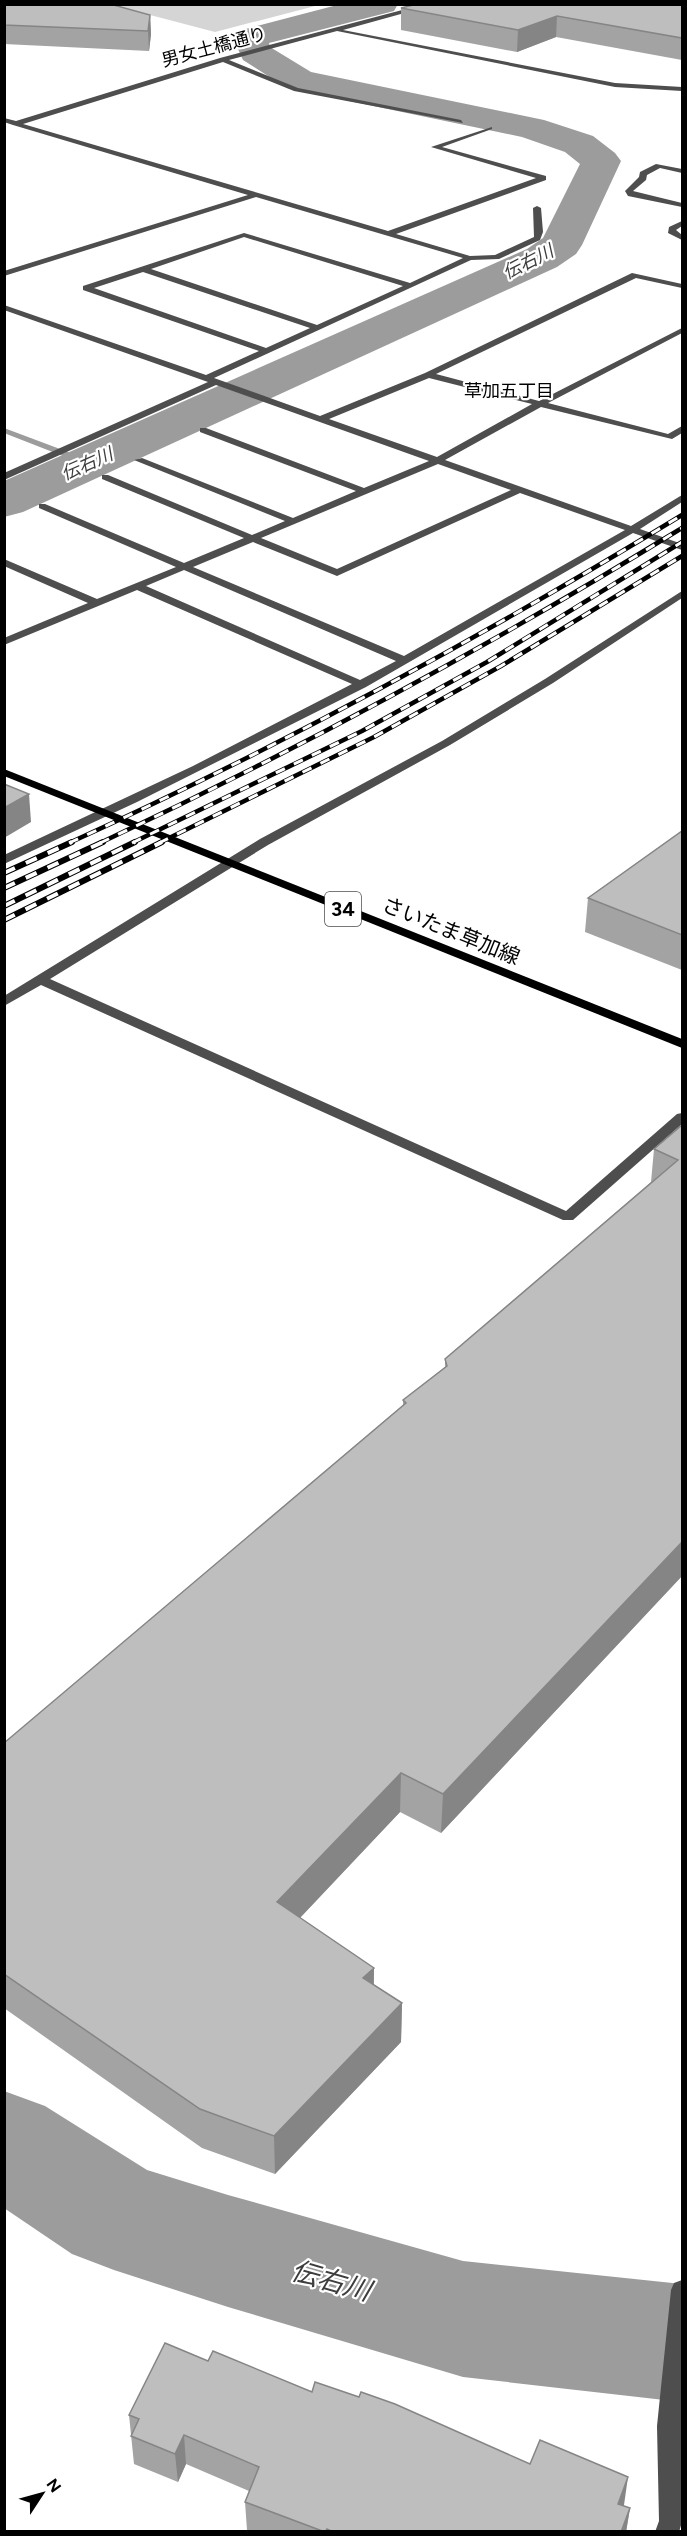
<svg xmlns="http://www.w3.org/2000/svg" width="687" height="2536" font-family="Figtree,'Noto Sans JP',sans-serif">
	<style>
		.green { fill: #d5d5d5 }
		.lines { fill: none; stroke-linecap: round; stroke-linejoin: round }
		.stream { fill: #9c9c9c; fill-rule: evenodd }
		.river { fill: #9c9c9c; fill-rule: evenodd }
		.minor { fill: #4e4e4e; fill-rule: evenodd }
		.major { fill: #000; fill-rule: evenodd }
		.rail-far1-casing { stroke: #000; stroke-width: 4.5 }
		.rail-casing { stroke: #000; stroke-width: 6 }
		.rail-far1 { stroke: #fff; stroke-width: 3; stroke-dasharray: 10; stroke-linecap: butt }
		.rail { stroke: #fff; stroke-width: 4; stroke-dasharray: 12; stroke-linecap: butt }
		.wall { fill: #a3a3a3 }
		.shaded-wall { fill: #858585 }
		.building { fill: #bebebe; stroke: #858585; stroke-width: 1.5 }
		.labels { text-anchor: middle; stroke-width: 4.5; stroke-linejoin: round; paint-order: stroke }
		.far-street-label { font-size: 18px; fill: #000; stroke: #fff }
		.far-water-label { font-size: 18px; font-style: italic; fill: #3d3d3d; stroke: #fff }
		.far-neighbourhood-label { font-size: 18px; fill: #000; stroke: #fff }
		.shield { fill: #fff; stroke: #4c4c4c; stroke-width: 1.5 }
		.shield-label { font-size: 20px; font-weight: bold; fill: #000 }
		.street-label { font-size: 21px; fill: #000; stroke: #fff }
		.near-water-label { font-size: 27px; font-style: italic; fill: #3d3d3d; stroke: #fff }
	</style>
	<rect width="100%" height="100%" fill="#fff"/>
	<path class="green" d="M112 5V4L319 5 215 32Z"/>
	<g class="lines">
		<path class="stream" d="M4 428 92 461 93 463 86 465 4 433Z"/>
		<g class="river">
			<path d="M341 4H398L394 11 269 43 270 47 311 72 544 120 593 136 615 153 621 161 582 245 576 254 557 267 23 512 4 517V481L527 249 543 238 580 164 565 152 522 137 287 88 243 60 233 38 238 31Z"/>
			<path d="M4 2091 45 2106 147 2170 228 2195 463 2261 682 2284V2402L463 2377 228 2307 114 2270 72 2254 4 2208Z"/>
		</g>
		<g class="minor">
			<path d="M425 4H437L343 30 615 83 682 87V91L615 87 337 31 229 60 298 88 461 120 463 123 294 91 223 62 23 124 388 231 536 178 431 147 492 127V129L442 147 546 176V180L396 234 470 256 495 255 534 237 533 208 537 206 541 208 543 232 540 240 499 259 471 260 214 378 320 416 425 373 632 273 682 284V288L636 278 436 374 539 401 682 328V333L548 403 668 434 682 426V433L672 439 541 407 445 460 631 526 682 495V502L640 529 682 544V550L633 533 366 687 137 802 4 864V855L193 766 352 684 137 590 4 645V638L88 603 4 566V559L97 599 176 567 39 508V504H45L184 563 244 538 102 479V475H108L252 535 285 521 134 460 142 458 293 518 356 491 200 432V428H206L364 488 429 461 216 385 4 480V473L208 382 4 310V305L206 375 259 351 83 290V286L244 233 410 283 463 258 256 197 4 276V271L248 195 13 125 4 122V118L16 121 220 58ZM244 237 403 286 317 325 151 269ZM143 272 310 328 266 348 94 288ZM429 378 532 404 437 457 329 419ZM438 464 511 490 337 569 261 538ZM520 493 625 530 404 656 193 567 253 542 337 576ZM184 570 396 661 360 680 146 586Z"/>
			<path d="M656 164 682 169V173L660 168 647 175 646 180 633 191 682 203V207L628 196 625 191 639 177 640 172Z"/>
			<path d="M682 221V226L676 230 682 235V240L668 233 669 227Z"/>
			<path d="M682 591V598L553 683 450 745 268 845 50 979 566 1211 677 1114 682 1113V1124L573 1220H563L41 985 4 1006V996L260 839 442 741 545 679Z"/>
			<path d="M682 2280V2522L679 2532H655L659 2521 657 2426 671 2290 674 2283Z"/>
		</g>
		<path class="major" d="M4 769 682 1039V1048L4 776Z"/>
		<g class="rail-far1-casing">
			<g id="rail-far1">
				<path d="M69 843C280 747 484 636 682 515"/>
				<path d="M100 843C300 749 493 644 682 528"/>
				<path d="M132 843 362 731 487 662 682 542"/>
				<path d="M159 843 374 737 501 666 682 556"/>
			</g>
		</g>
		<g class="rail-casing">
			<g id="rail">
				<path d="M4 873 72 842"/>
				<path d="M4 888 103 842"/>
				<path d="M4 906 135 842"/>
				<path d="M4 920 162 842"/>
			</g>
		</g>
		<use href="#rail-far1" class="rail-far1"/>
		<use href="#rail" class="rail"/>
	</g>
	<g class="wall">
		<path d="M4 4 150 15 151 34 149 51 4 44Z"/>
		<path d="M682 4V60L556 37 517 52 401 30V8Z"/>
		<path d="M682 831V970L585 932 588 898Z"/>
		<path d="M682 1125V1576L441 1833 400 1812 300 1918 374 1968V1985L402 2003 401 2042 275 2174 202 2148 4 2008V1743L403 1405V1400L445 1367V1359L651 1182 654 1149Z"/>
		<path d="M208 2361 312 2392 630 2508 626 2532H250L247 2530 245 2502 249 2491 186 2464 178 2482 134 2464 129 2415Z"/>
	</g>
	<g class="shaded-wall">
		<path d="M150 15 151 34 149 51 148 31Z"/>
		<path d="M557 16 556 37 517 52 518 30Z"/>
		<path d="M29 794 31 822 4 838V808Z"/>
		<path d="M682 1542V1576L441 1833 443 1794Z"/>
		<path d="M401 1773 400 1812 278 1941 277 1902Z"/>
		<path d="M374 1968 373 2007 363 1978Z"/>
		<path d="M402 2003 401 2042 275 2174 274 2136Z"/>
		<path d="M184 2435 186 2464 178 2482 175 2454Z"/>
		<path d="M628 2477 624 2505 614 2532 618 2504Z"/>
		<path d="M630 2508 626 2532H621Z"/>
	</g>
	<g class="building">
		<path d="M4 4H110L150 15 148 31 4 25Z"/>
		<path d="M417 4H682V38L557 16 518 30 401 8Z"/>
		<path d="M4 784 29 794 4 808Z"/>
		<path d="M682 831V935L588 898Z"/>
		<path d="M682 1125V1542L443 1794 401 1773 277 1902 374 1968 363 1978 402 2003 274 2136 200 2109 4 1974V1743L406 1403 403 1400 447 1366 445 1359 678 1160 654 1149Z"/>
		<path d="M165 2343 208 2361 213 2351 312 2392 315 2382 359 2397 361 2392 395 2404 530 2464 540 2440 628 2477 618 2504 630 2508 621 2532H333L327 2529 325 2532 245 2502 259 2467 184 2435 175 2454 131 2436 139 2419 129 2415Z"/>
	</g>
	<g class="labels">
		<g class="far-street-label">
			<text transform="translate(214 47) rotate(-15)" y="6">男女土橋通り</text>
		</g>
		<g class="far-water-label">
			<text transform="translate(528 262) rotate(-27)" y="6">伝右川</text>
			<text transform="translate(87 464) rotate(-24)" y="6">伝右川</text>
		</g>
		<g class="far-neighbourhood-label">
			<text x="509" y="397">草加五丁目</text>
		</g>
		<rect class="shield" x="325" y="892" width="36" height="34" rx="4.5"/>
		<g class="shield-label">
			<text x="343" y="916">34</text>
		</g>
		<g class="street-label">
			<text transform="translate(451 931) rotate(22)" y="7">さいたま草加線</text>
		</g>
		<g class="near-water-label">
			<text transform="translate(331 2281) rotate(16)" y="9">伝右川</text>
		</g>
	</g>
	<rect width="687" height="2536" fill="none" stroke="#000000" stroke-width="12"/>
	<g transform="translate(42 2494) rotate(54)" stroke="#ffffff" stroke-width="4.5" paint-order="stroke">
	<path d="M0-4.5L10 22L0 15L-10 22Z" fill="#000000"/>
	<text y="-9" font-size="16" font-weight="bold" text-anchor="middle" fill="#000000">N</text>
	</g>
</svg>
